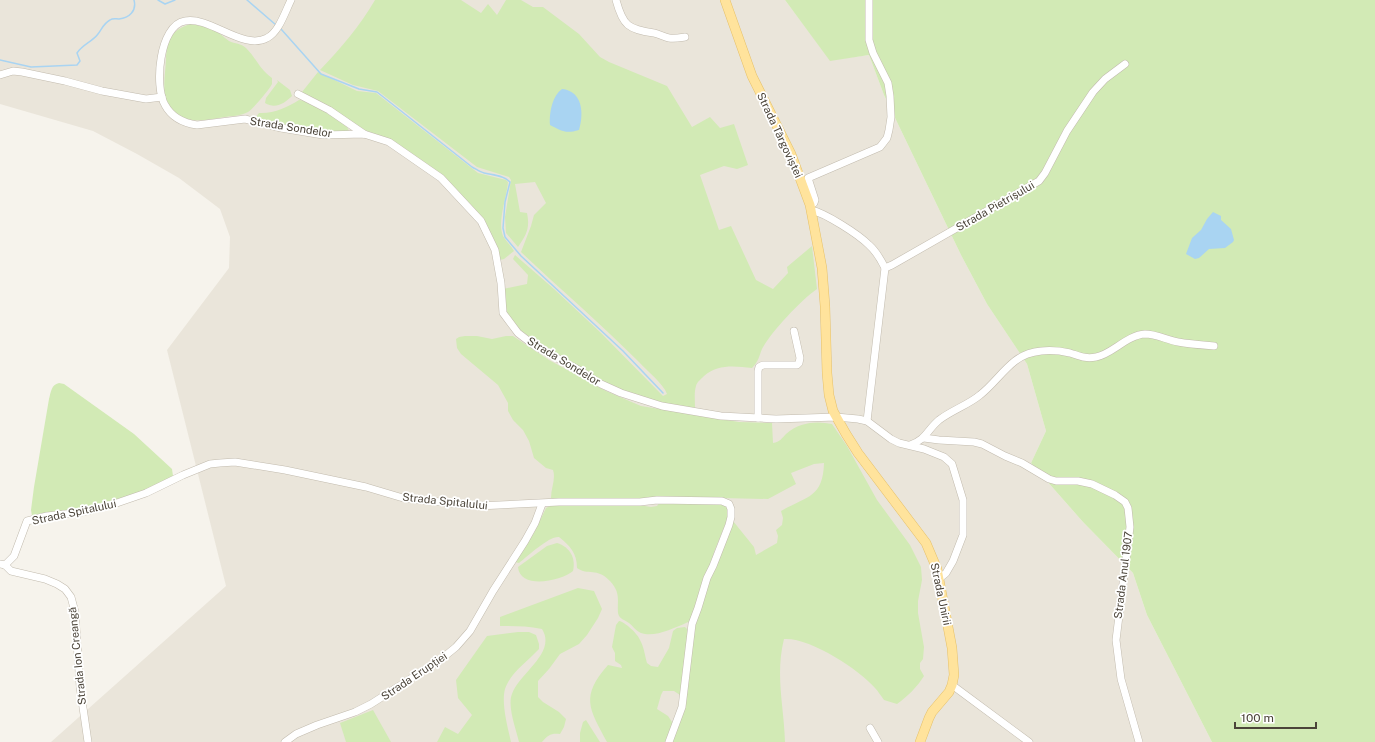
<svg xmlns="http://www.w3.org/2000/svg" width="1375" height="742" font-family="'Public Sans',sans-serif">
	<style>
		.residential { fill: #eae5da }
		.green { fill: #d2eab5 }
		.water { fill: #a9d4f2 }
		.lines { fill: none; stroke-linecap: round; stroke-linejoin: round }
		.stream { stroke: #a9d4f2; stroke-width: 1.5 }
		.minor-casing { stroke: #c2bbae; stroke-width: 8 }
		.major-casing { stroke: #e6c16a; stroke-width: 10 }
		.minor { stroke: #fff; stroke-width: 7 }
		.major { stroke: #ffe39c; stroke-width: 9 }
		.labels { text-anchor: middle; stroke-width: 3.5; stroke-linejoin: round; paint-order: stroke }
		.street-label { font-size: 11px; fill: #4b4439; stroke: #fff }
	</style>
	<rect width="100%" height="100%" fill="#f6f3ec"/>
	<path class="residential" d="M0 0H785L830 60 869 55 884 95 961 255 987 304 1027 364 1046 431 1031 463 1083 522 1133 573 1147 615 1212 742H51L226 586 167 350 229 268 230 237 220 209 179 178 137 154 93 131 0 104Z"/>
	<g class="green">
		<path d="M375 0H461L481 13 488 4 497 15 506 0H521L533 7H543L579 34 600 57 609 62 667 86 692 127 710 117 720 128 734 124 748 165 737 169 724 166 700 175 719 230 731 226 756 280 773 289 788 273 787 267 812 246 817 289C802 299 771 332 762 349 759 356 759 361 752 368 735 366 717 364 704 376 701 379 697 382 696 386 694 392 695 401 695 408L673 406 609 386 524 333C506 319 506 311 503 289L527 284 528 275 513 259 515 255 554 289 601 333 663 396 667 394C663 383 647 371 639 362 601 324 560 289 521 252L531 226 534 215 546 203 535 182 515 184 520 212 527 213C530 228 527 234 518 247L506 233 505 217 511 180 509 177 477 167 378 91 353 85 320 70C341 48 360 26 375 0Z"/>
		<path d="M785 0H1375V742H1212L1147 615 1133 573 1083 522 1031 463 1046 431 1027 364 987 304 961 255 884 95 869 55 830 61Z"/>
		<path d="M190 24C201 25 210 28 219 33 223 36 226 39 229 41 235 44 241 43 246 48 257 59 259 69 272 78 272 80 272 82 272 84 269 90 253 109 248 112 241 116 231 116 224 117 204 121 182 125 168 106 161 97 166 69 166 58 167 39 172 30 190 24Z"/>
		<path d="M318 72 357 91 376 93 478 173 506 180 508 182C507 197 497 221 503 236 506 241 511 246 514 251L504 259 500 260 477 212 399 146 369 134 302 94V92Z"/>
		<path d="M277 80 290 90 292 96C284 104 275 109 265 103L266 98 278 82Z"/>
		<path d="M299 100C317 102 333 117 347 127L349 131 324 133 282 126 257 120 256 117 259 113C273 114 288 107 299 100Z"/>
		<path d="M465 336H477L492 339 506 336H513L549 360 606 391 641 406 739 422 772 423 773 443C780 442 782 438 786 434 800 422 816 421 832 424L847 446 877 500 910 545 921 567 922 580 918 601V613L924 647 923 659 920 663V669L924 676C917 687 908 696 897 704L884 700C881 696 878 691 875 688 859 669 809 637 784 639 775 675 784 706 785 742H672L694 623 698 618 703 593 719 552 728 536 733 521 754 547 756 555 777 543 778 536 776 530 782 525 783 518 781 511C807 496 823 498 824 463L814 464 791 473 796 484 768 499 678 497 639 500H554L551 498C551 488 556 479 553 470L546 468 534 458 529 441 523 430 513 420 508 411V403L498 385 461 354 457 348 456 339 459 337Z"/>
		<path d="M59 383 64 384 134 434 172 469 173 476 171 479 137 494 92 508 32 516 31 510 34 487 49 399C51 392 51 385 59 383Z"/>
		<path d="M660 502 719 503 727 506 729 515 714 552 712 563 700 588 697 600 690 621 686 623C674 628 654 638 641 633 636 631 633 626 629 623 625 620 619 619 618 613 617 600 621 593 610 581 597 567 588 576 577 568 577 553 570 546 559 537 549 536 528 556 519 563L515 562 534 533 546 508 550 506 607 504 645 506 651 507 657 506Z"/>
		<path d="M557 543C570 547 576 558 573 571 561 581 520 590 518 567L547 546Z"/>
		<path d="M578 588 594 591 602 609 598 618 587 635 579 644 560 654 549 669 538 681V697L543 702 559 712 566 719 564 727 560 734C551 733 548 735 542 742H519C516 729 507 706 512 694 519 673 557 653 542 629 527 626 514 626 500 626V617Z"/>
		<path d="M619 621C625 622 638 634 640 640 644 647 645 656 647 663L651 666 658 667 669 648 673 631 677 628 685 627 688 630 687 653 680 695 674 691H663L661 695 657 709 668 716 674 725 667 742H607C589 708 580 697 608 665L622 668 621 665 615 661V653L612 647 616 625Z"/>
		<path d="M518 632H529L536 635 539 644V649C528 661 510 673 505 689 501 704 508 728 511 742H437L445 727 458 734 472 715 458 698 456 680 487 636Z"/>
		<path d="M373 710 391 742H346L340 723Z"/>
		<path d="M586 720 600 742H580V733L583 722Z"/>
	</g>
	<g class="water">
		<path d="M562 89C583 91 584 114 579 130 565 134 562 131 550 125 549 114 552 96 562 89Z"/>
		<path d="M1213 212 1221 216V220L1231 229 1234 240 1233 242 1225 248 1209 249 1199 258 1195 259 1186 254 1192 238 1201 230 1207 219Z"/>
	</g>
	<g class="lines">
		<g class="stream">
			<path d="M158 0 165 4 175 0"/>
			<path d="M247 0 276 25"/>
			<path d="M281 29 321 74 359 89 377 92 472 167C476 169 480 172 484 173 492 175 504 175 510 182L505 202 503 228 505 237 521 256 623 351 663 393"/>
			<path d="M0 60 31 67 77 65 80 61 77 53C83 44 92 42 98 34 102 29 103 24 110 20 113 18 115 19 119 19 129 18 137 11 134 0"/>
		</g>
		<g class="minor-casing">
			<g id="minor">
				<path d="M291 0C285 12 279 32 267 38 243 51 210 16 185 21 159 25 154 87 165 105 172 118 183 123 197 125L245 119 281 128 323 135 364 134 389 142 441 178 481 221 495 250 501 283 503 313 518 333 535 346 579 370 601 384 621 393 662 406 721 416 776 419 836 417 858 419 867 421 891 439 899 443 924 449 944 457 952 464 963 500V535L953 561 946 573 940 578"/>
				<path d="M616 0C623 26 628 29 654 33 659 34 664 37 669 38 674 39 679 38 685 37"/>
				<path d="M0 75 13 71 22 72 65 81 102 91 146 99 162 97"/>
				<path d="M298 94 329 110 364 134"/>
				<path d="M810 205 814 203 815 200 808 178 880 147 887 138 889 130 891 117 890 96 888 83 873 53 869 40V0"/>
				<path d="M811 210C825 213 858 234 869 245 876 251 881 260 885 268L867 421"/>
				<path d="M885 268 892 265 1039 181 1045 173 1067 131 1093 92 1105 79 1125 64"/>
				<path d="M758 418V371L759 367 763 365H797L799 363 800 358 794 331"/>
				<path d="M924 438 939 440 974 442 982 444 1005 456 1022 463 1049 479 1056 481H1078L1092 484 1115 495 1125 502 1128 508 1130 527 1116 640 1121 679 1139 742"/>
				<path d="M910 445C926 440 927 430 939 420 952 410 968 405 980 395 993 385 1002 371 1015 361 1030 349 1052 349 1070 353 1080 356 1085 359 1096 357 1111 355 1127 335 1145 334 1156 334 1167 340 1178 342 1189 344 1202 345 1214 346"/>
				<path d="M0 564 5 565 14 556 27 521 47 516 83 512 114 504 146 493 183 475 210 464 220 463 235 462 285 470 366 487 403 498 478 506 559 502H640L657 500 722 501 729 504 731 509V517L729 525 713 566 707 578 698 608 692 624 682 707 669 742"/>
				<path d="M5 565 11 571 45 579 57 584 65 589 71 597 75 612 80 687 88 742"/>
				<path d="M952 685 1029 742"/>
				<path d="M870 728 878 742"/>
				<path d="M285 742 296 734 317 725 355 712 371 704 440 660 456 647 470 631 493 591 525 541 535 523 542 504"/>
			</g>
		</g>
		<g class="major-casing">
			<path id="major" d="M725 0 752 76 791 154 810 205 822 268 825 306 827 373 829 395 833 411 846 434 858 453 926 543 937 569 952 648 954 675 952 685 949 692 932 712 929 718 920 742"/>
		</g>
		<use href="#minor" class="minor"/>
		<use href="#major" class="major"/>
	</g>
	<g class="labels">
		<g class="street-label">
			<text transform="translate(291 127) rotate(9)" y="4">Strada Sondelor</text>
			<text transform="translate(780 135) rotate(65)" y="4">Strada Târgoviștei</text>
			<text transform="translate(995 206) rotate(-30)" y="4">Strada Pietrișului</text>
			<text transform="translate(564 361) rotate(31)" y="4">Strada Sondelor</text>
			<text transform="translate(445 501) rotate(6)" y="4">Strada Spitalului</text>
			<text transform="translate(74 512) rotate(-12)" y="4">Strada Spitalului</text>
			<text transform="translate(1123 575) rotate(-83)" y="4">Strada Anul 1907</text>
			<text transform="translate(941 594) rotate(78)" y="4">Strada Unirii</text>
			<text transform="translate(77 656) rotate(-96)" y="4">Strada Ion Creangă</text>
			<text transform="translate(414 676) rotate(-34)" y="4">Strada Erupției</text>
		</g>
	</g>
	<path d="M1235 722v6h81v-6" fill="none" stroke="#4b4439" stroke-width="2"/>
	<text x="1241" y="722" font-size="12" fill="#4b4439" stroke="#ffffff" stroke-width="3" paint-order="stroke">100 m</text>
</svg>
